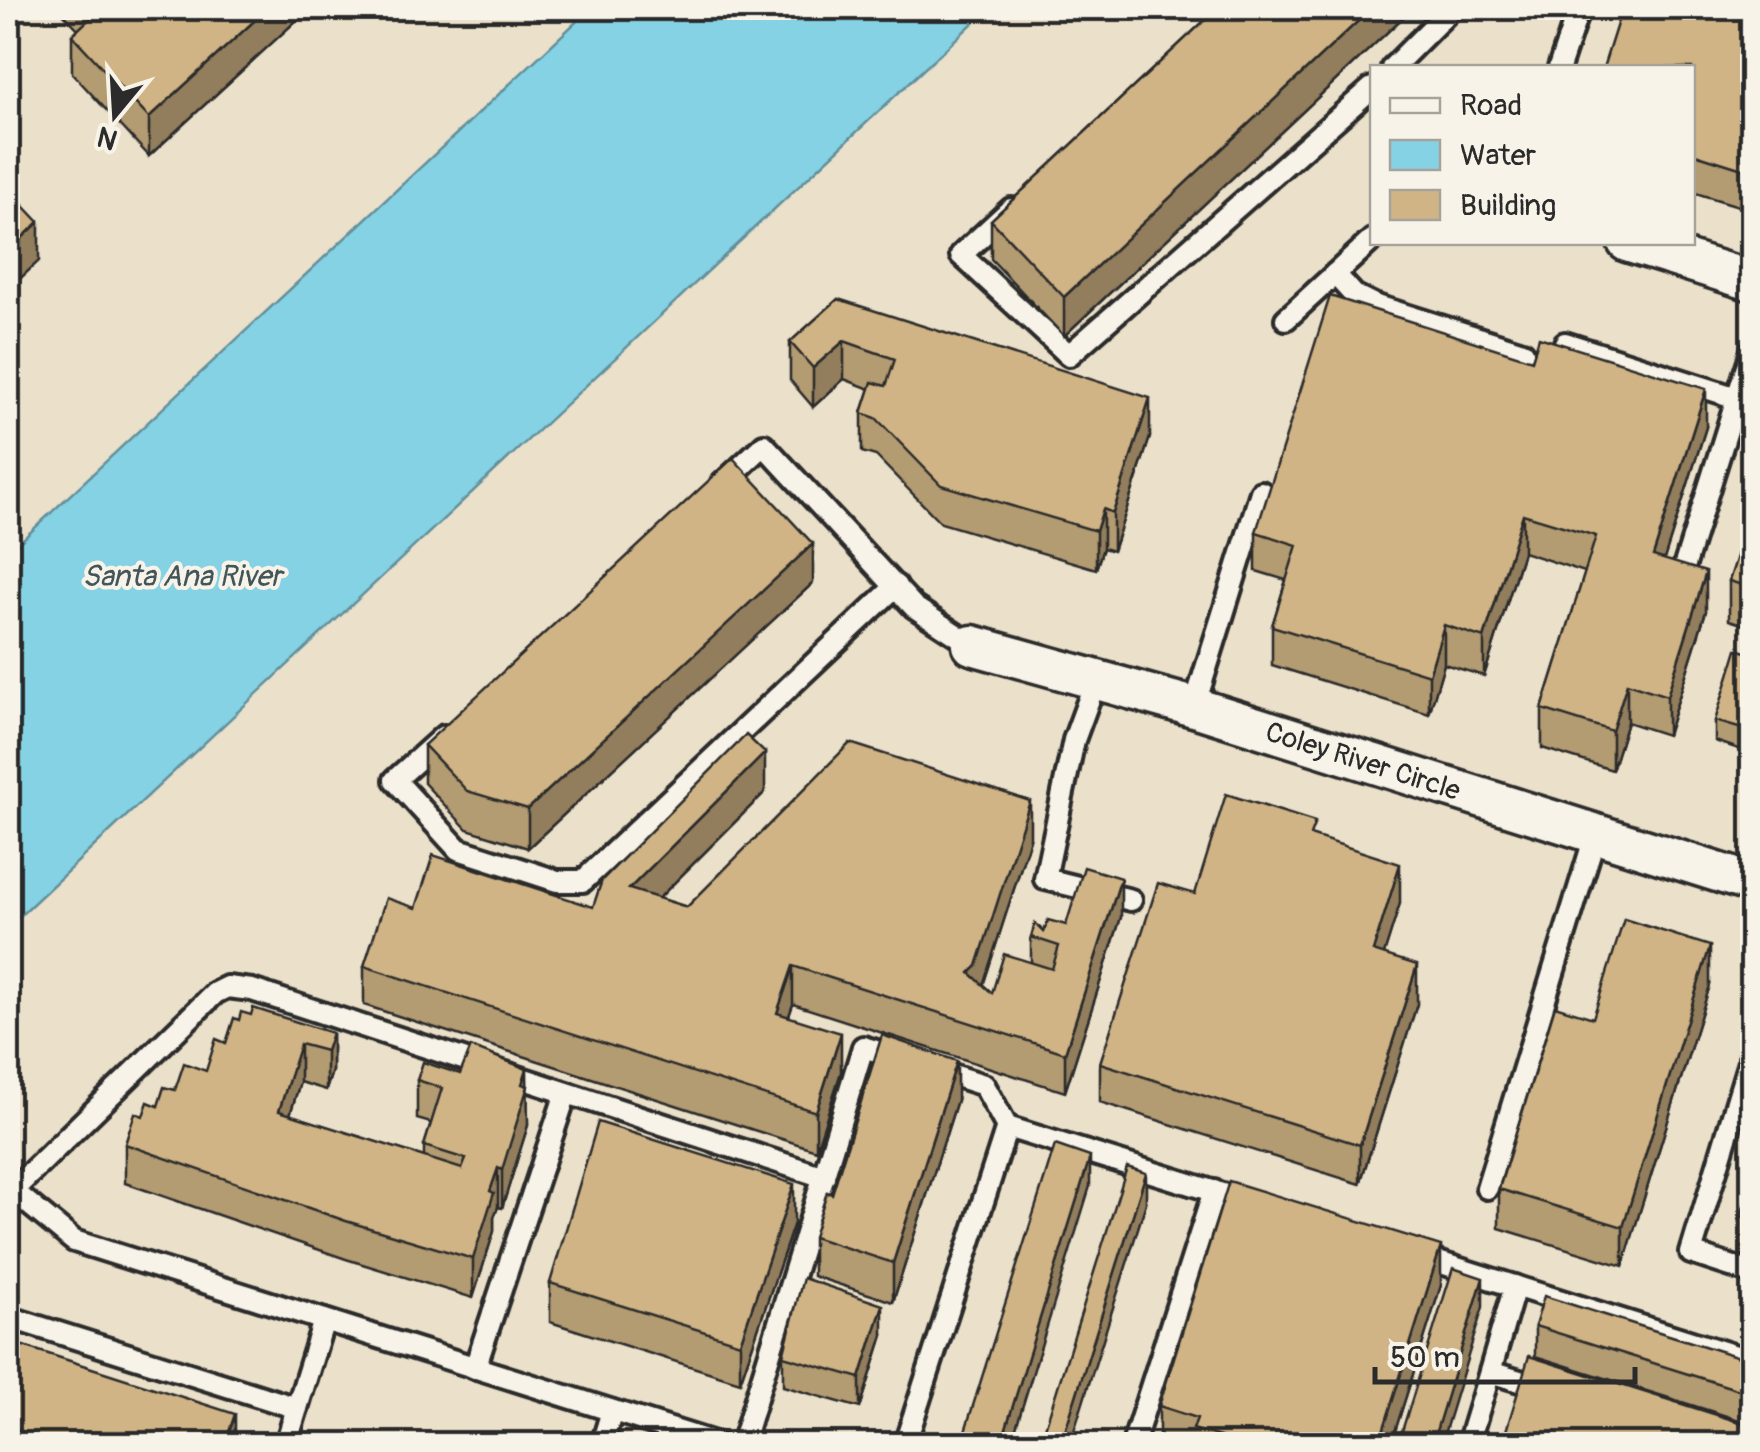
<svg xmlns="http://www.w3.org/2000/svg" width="1760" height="1452" font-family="Pangolin,sans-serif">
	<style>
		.water { fill: #85d2e4; stroke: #618f9a; stroke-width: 2.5 }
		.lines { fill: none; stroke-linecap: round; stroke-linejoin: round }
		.service-casing { stroke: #2b2b2b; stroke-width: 28 }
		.minor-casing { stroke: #2b2b2b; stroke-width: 45 }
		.service { stroke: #f7f3e8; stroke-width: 20 }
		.minor { stroke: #f7f3e8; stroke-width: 38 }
		.wall { fill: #b39b72; stroke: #2b2b2b; stroke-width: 2.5 }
		.shaded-wall { fill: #927e5d; stroke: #2b2b2b; stroke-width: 2.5 }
		.building { fill: #d0b485; stroke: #2b2b2b; stroke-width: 2.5 }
		.labels { text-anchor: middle; stroke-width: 8; stroke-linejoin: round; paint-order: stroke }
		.street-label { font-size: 28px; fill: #2b2b2b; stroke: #f7f3e8 }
		.water-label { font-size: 30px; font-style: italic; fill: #425559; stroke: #f7f3e8 }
	</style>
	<rect width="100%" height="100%" fill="#ebe0ca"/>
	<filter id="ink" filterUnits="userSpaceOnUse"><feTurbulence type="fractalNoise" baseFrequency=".01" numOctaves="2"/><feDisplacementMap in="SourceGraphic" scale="20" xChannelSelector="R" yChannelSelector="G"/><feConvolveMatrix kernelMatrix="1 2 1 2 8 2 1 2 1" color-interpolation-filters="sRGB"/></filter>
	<g filter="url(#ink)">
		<path class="water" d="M591 8H989L8 927V553Z"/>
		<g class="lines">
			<g class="service-casing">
				<g id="service">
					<path d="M1392 68 1452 8"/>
					<path d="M1559 68 1579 8"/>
					<path d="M1011 209 961 255 1069 355 1372 88"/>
					<path d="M1335 274 1354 295 1374 305 1523 352"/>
					<path d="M1286 319 1372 240"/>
					<path d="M1565 343 1737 398 1752 351"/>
					<path d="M721 485 764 445 914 607 972 645"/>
					<path d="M1682 574 1737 398"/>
					<path d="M1096 680 1074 740 1045 879 1131 900"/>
					<path d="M1194 707 1261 492"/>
					<path d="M444 736 395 780 458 849 557 881H583L896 586"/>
					<path d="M1752 1052 1691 1253 1752 1273"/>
					<path d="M931 1068 984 1085 1007 1127 1248 1202"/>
					<path d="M1487 1188 1596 833"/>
					<path d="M12 1190 74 1241 718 1444"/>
					<path d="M8 1195 215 993 227 987 252 990 824 1177"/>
					<path d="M1419 1256 1752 1361"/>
					<path d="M1515 1286 1490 1372 1546 1389"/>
					<path d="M8 1317 297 1408"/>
					<path d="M475 1368 566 1093"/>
					<path d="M286 1444 324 1320"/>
					<path d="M602 1444 612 1411"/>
					<path d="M742 1444 863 1047 903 1059"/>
					<path d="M905 1444 1007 1127"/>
					<path d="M1133 1444 1214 1191"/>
					<path d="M1468 1444 1490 1372"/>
				</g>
			</g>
			<g class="minor-casing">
				<g id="minor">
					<path d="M1627 242 1752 281"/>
					<path id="s1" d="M972 645 1194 707 1752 883"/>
				</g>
			</g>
			<use href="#service" class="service"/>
			<use href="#minor" class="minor"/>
		</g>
		<g class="wall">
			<path d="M58 8H310L149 156 72 73V35L78 29Z"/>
			<path d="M1218 8H1413L1064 336 991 259V220Z"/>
			<path d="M1752 8V210L1692 192V68Z"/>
			<path d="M838 299 1150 437 1113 551 1103 548 1096 569 941 523 876 456 862 452V413L870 389 844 379 813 407 790 380V342Z"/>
			<path d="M1706 427 1664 559 1706 611 1667 735 1627 722 1612 770 1542 748V709L1585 572 1523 552 1484 676 1444 664 1429 714 1272 665V626L1286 580 1256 571V532Z"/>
			<path d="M1752 504V552L1750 551V512Z"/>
			<path d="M1752 558V627L1729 620V581Z"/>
			<path d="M813 583 528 848 467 829 424 783V745Z"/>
			<path d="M1752 654 1742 750 1715 741V721Z"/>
			<path d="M765 792 659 898 687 907 1030 839 983 985 992 993 1031 962V937L1066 925 1121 917 1065 1092 793 1004 789 1016 841 1072 816 1150 364 1005V966L416 908 593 907Z"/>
			<path d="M1315 837 1400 903 1384 954 1417 1004 1360 1184 1100 1102V1063L1195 894Z"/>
			<path d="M1710 985 1623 1266 1499 1228V1189L1593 1018Z"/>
			<path d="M251 1015 332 1033V1071L326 1090 300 1082 290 1115 424 1157V1146L431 1123 417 1119V1080L460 1074 527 1086 528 1125 502 1208 498 1207 494 1217V1231L473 1298 346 1259 125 1183V1144L143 1116 158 1106 175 1090 206 1071 226 1043 239 1020Z"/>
			<path d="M957 1100 893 1302 813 1276V1237L832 1194Z"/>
			<path d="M1752 1178V1258L1741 1255V1216Z"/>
			<path d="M794 1223 740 1382 550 1322V1283Z"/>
			<path d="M1441 1285 1391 1444H1159V1406Z"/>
			<path d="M1535 1326 1752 1361V1424L1535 1356Z"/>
			<path d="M883 1335 860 1408 783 1386V1356Z"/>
			<path d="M8 1341 235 1444H8Z"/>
		</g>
		<g class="shaded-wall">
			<path d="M268 8H310L149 156V118Z"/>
			<path d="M1372 8H1413L1064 336V297Z"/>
			<path d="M39 222V261L8 290V251Z"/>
			<path d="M844 341V379L813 407V368Z"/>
			<path d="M1706 389V427L1653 594V556Z"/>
			<path d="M1150 398V437L1113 551V513Z"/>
			<path d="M1103 509V548L1096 569V531Z"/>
			<path d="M1523 514V552L1484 676V638Z"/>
			<path d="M813 544V583L528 848V809Z"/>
			<path d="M1706 572V611L1667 735V696Z"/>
			<path d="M1444 625V664L1429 714V675Z"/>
			<path d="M1627 683V722L1612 770V731Z"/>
			<path d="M1752 694V714L1742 750V729Z"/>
			<path d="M765 753V792L629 928V889Z"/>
			<path d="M1030 801V839L977 1004 970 973Z"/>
			<path d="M1400 864V903L1373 989V951Z"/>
			<path d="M1121 878V917L1065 1092V1053Z"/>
			<path d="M1710 946V985L1623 1266V1227Z"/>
			<path d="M1417 965V1004L1360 1184V1145Z"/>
			<path d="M793 966V1004L777 1051V1013Z"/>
			<path d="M332 1033V1071L326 1090V1051Z"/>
			<path d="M841 1033V1072L816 1150V1112Z"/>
			<path d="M300 1044V1082L279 1150V1111Z"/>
			<path d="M957 1061V1100L893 1302V1263Z"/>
			<path d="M527 1069 528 1125 502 1208V1170Z"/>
			<path d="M1090 1157V1186L1011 1444H1001Z"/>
			<path d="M498 1168V1207L494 1217V1231L473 1298V1259L490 1191Z"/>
			<path d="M1146 1173V1203L1070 1444H1061Z"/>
			<path d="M794 1184V1223L740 1382V1343Z"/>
			<path d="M1441 1246V1285L1391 1444H1379Z"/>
			<path d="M1483 1278V1307L1441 1444H1432Z"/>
			<path d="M883 1305V1335L860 1408V1378Z"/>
			<path d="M235 1414V1444H225Z"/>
		</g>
		<g class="building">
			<path d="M94 8H268L149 118 72 35 97 12Z"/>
			<path d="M1218 8H1372L1064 297 991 220Z"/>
			<path d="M1622 8H1752V172L1692 153V68H1603Z"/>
			<path d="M8 189 39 222 8 251Z"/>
			<path d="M1330 296 1532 360 1539 337 1706 389 1653 556 1706 572 1667 696 1627 683 1612 731 1542 709 1596 536 1523 514 1484 638 1444 625 1429 675 1272 626 1297 545 1256 532Z"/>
			<path d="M838 299 1150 398 1113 513 1103 509 1096 531 941 485 876 418 862 413 872 382 886 386 895 359 844 341 813 368 790 342Z"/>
			<path d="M733 458 813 544 528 809 467 791 424 745Z"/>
			<path d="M1738 553 1752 558V588L1729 581Z"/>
			<path d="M1737 649 1752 654V694L1742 729 1715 721Z"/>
			<path d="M746 735 765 753 629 889 687 907 850 743 1030 801 977 966 970 973 992 993 1004 954 1052 969 1059 946 1031 937 1035 923 1044 932 1048 920 1066 925 1084 867 1121 878 1065 1053 793 966 777 1013 841 1033 816 1112 364 966 386 898 416 908 433 855 593 907 602 880Z"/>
			<path d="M1226 794 1315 822 1310 835 1400 864 1373 951 1417 965 1360 1145 1100 1063 1158 883 1195 894Z"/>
			<path d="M1624 919 1710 946 1623 1227 1499 1189 1555 1006 1593 1018Z"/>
			<path d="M253 1008 332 1033 326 1051 300 1044 279 1111 462 1169 466 1159 424 1146 442 1088 417 1080 423 1062 460 1074 471 1047 527 1069 522 1084 528 1086 502 1170 498 1168 490 1191 494 1193 473 1259 346 1221 125 1144 135 1113 143 1116 148 1102 158 1106 164 1087 175 1090 184 1063 206 1071 216 1039 226 1043 234 1018 239 1020 241 1012 251 1015Z"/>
			<path d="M882 1035 957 1061 893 1263 813 1237 827 1192 832 1194Z"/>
			<path d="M598 1122 794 1184 740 1343 550 1283Z"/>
			<path d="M1055 1145 1090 1157 1001 1444H961Z"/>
			<path d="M1127 1167 1146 1173 1061 1444H1040Z"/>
			<path d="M1752 1178V1220L1741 1216Z"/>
			<path d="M1229 1181 1441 1246 1379 1444H1244L1193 1429 1197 1418 1159 1406Z"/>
			<path d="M1453 1268 1483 1278 1432 1444H1398Z"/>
			<path d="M803 1278 883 1305 860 1378 783 1356Z"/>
			<path d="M1544 1296 1752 1361V1394L1535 1326Z"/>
			<path d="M8 1341 235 1414 225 1444H62L8 1427Z"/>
			<path d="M1529 1356 1752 1426V1444H1502Z"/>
		</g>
	</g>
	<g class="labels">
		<g class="street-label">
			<text dy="10" stroke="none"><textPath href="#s1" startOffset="408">Coley River Circle</textPath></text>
		</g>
		<g class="water-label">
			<text x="182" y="586">Santa Ana River</text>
		</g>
	</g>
	<rect width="1760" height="1452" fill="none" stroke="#f7f3e8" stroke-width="40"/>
	<rect x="20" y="20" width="1720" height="1412" fill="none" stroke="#2b2b2b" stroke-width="4" filter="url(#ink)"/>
	<rect x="1370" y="65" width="325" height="180" fill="#f7f3e8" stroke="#a5a39c" stroke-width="2.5"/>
	<rect x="1390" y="98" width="50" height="15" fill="#f7f3e8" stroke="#a5a39c" stroke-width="2.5"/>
	<text x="1460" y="115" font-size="30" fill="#2b2b2b">Road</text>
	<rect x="1390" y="140" width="50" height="30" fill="#85d2e4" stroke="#a5a39c" stroke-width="2.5"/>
	<text x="1460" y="165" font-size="30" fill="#2b2b2b">Water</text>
	<rect x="1390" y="190" width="50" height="30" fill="#d0b485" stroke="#a5a39c" stroke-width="2.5"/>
	<text x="1460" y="215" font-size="30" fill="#2b2b2b">Building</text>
	<g transform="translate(115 115) rotate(198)" stroke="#f7f3e8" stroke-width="8" paint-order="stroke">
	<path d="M0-8L18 38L0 25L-18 38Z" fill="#2b2b2b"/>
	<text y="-15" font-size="28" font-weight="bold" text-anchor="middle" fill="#2b2b2b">N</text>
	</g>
	<path d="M1375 1367v15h260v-15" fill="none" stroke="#2b2b2b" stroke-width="5"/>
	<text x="1390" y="1367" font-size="30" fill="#2b2b2b" stroke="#f7f3e8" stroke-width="8" paint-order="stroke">50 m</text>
</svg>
